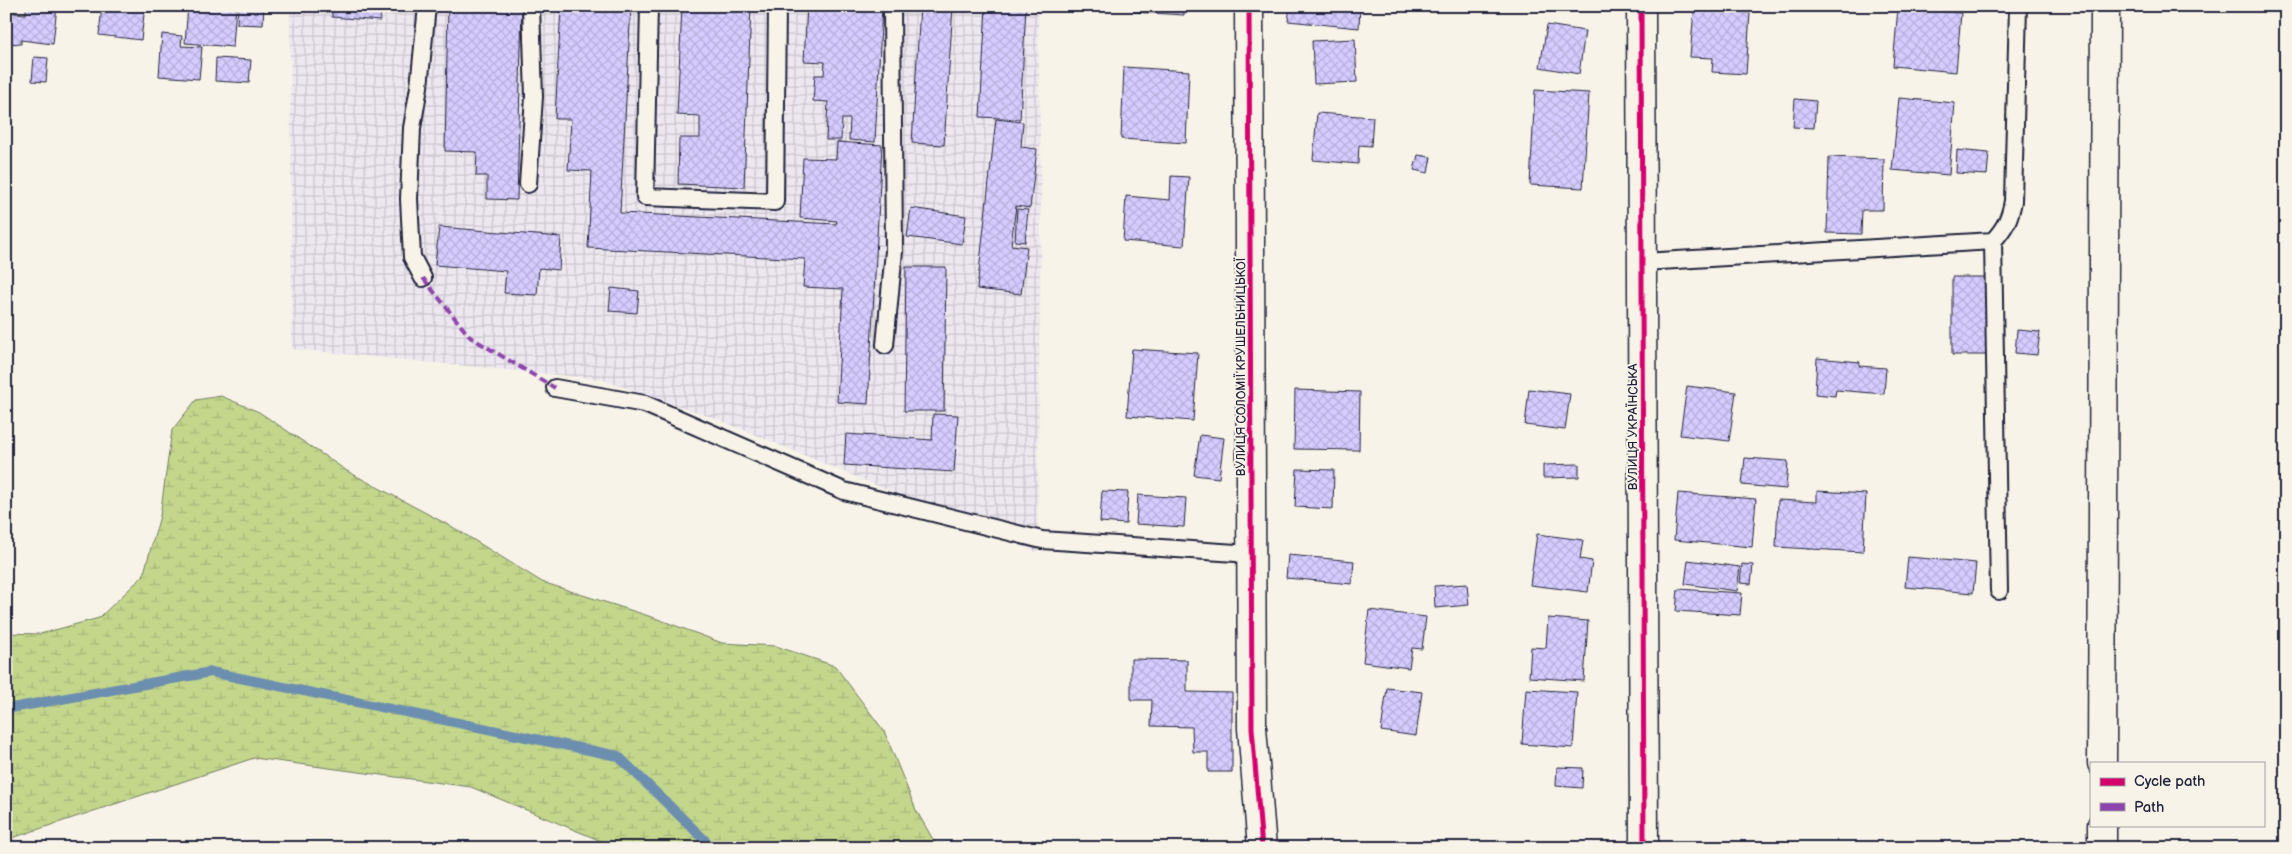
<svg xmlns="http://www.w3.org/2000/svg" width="2292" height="854" font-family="'Balsamiq Sans',sans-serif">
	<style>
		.industrial { fill: url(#industrial-grid) }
		.wetland { fill: url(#wetland-marsh); stroke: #727c63 }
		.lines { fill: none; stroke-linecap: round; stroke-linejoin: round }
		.stream { stroke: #6c8fb0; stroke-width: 10 }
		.building { fill: url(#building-cross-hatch); stroke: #22223b }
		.lane-casing { stroke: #22223b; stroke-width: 20 }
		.street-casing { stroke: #22223b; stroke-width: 31 }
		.secondary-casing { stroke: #22223b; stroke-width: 31 }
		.lane { stroke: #f7f3e8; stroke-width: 16 }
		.street { stroke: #f7f3e8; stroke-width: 28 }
		.secondary { stroke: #f7f3e8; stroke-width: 28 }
		.quiet { stroke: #8e44ad; stroke-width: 4; stroke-dasharray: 8 4; stroke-linecap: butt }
		.cycleway-casing { stroke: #f7f3e8; stroke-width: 8 }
		.cycleway { stroke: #d6006c; stroke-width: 5 }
		.labels { text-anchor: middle; stroke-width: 4; stroke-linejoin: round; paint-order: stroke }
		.street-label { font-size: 12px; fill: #22223b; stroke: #f7f3e8 }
	</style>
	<defs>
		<pattern id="industrial-grid" width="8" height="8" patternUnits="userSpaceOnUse" patternTransform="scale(1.25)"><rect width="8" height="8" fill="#ede7ef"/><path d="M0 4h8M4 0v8" fill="none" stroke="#cbc6ce"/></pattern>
		<pattern id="wetland-marsh" width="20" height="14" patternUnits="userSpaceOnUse" patternTransform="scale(1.25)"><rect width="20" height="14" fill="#c3d68b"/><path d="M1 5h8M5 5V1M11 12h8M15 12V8" fill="none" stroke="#a7b779"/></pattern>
		<pattern id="building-cross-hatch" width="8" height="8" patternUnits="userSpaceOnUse" patternTransform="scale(1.25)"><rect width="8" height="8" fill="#d6ccff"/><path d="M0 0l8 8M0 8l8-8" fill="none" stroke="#b7afdb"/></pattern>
	</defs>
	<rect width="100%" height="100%" fill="#f7f3e8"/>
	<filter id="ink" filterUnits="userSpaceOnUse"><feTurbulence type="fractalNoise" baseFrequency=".02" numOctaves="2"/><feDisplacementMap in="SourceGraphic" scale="10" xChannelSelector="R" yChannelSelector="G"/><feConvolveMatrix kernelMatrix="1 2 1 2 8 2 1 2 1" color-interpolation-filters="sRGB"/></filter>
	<g filter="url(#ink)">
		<path class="industrial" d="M290 6H1038L1041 194 1037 552 717 419 600 379 292 349Z"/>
		<path class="wetland" d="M221 396 259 412 347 471 456 529 542 582 655 618 722 643 776 646 835 666 884 731 916 810 938 848H618L471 787 254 758 6 840V633L40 634 99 618 143 576 160 516 172 430 196 400Z"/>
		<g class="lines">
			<path class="stream" d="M6 709 211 672 618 756 713 848"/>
		</g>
		<g class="building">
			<path d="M26 6H57L53 44 21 40V44L6 43V12L26 14Z"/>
			<path d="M102 6H145L141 40 99 35Z"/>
			<path d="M188 6H236L233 47 185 43Z"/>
			<path d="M238 6H264L263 25 237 24Z"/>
			<path d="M332 6H381L380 21 332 17Z"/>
			<path d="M448 6H522L517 200 487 199V176H476L477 152 445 151Z"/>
			<path d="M561 6H631L620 213 836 224 837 221 800 218 803 158 836 159 837 142 882 145 868 404 837 402 843 289 803 287 805 259 588 248 592 171 568 170 571 119H555Z"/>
			<path d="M682 6H751L744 187 678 184 679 138H700V116L677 115Z"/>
			<path d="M807 6H882L875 142 849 140 850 119H842L841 140H826L828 102 813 101 815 75H824L825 62 804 61Z"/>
			<path d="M920 6H953L944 145 912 143Z"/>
			<path d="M986 6H1026L1020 119 980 117Z"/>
			<path d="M1134 6H1184V15L1134 12Z"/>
			<path d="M1290 6H1360L1359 28 1288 21Z"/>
			<path d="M1898 7 1961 13 1956 72 1893 66Z"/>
			<path d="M1694 10 1750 13 1746 74 1712 72 1713 58 1690 57Z"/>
			<path d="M1547 25 1585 31 1579 74 1540 67Z"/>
			<path d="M162 34 182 36 181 46 202 47 199 79 159 76Z"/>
			<path d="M1355 39 1357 82 1314 84 1312 41Z"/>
			<path d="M34 57 48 58 46 82 32 81Z"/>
			<path d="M216 58 251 60 249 83 215 81Z"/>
			<path d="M1124 67 1189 71 1186 143 1121 139Z"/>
			<path d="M1535 90 1589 93 1583 188 1530 185Z"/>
			<path d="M1899 98 1955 103 1949 175 1892 170Z"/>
			<path d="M1795 99 1816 101 1814 128 1793 127Z"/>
			<path d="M1317 113 1373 117 1371 146 1359 145 1358 164 1313 160Z"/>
			<path d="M996 119 1023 122 1021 147 1037 149 1030 208 1016 206 1011 245 1027 247 1021 294 977 289Z"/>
			<path d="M1957 150 1989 153 1987 175 1956 173Z"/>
			<path d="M1418 155 1431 157 1428 173 1414 170Z"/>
			<path d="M1829 157 1884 159 1883 210H1862L1861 234 1827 233Z"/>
			<path d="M1171 176 1189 177 1184 246 1123 241 1126 196 1170 200Z"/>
			<path d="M911 208 966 216 962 244 907 237Z"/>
			<path d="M1017 209 1028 210 1025 242 1015 241Z"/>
			<path d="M439 227 561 237 559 270 539 268 537 295 504 293 506 271 435 265Z"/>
			<path d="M906 267H946L944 411H904Z"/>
			<path d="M1952 277H1988L1987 355H1952Z"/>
			<path d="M611 288 639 291 637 313 609 311Z"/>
			<path d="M2017 330 2040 332 2037 355 2015 353Z"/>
			<path d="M1132 349 1198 353 1193 421 1127 416Z"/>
			<path d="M1817 358 1860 362 1859 366 1886 368 1884 394 1836 390 1835 396 1815 394Z"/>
			<path d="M1687 386 1736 392 1729 441 1680 435Z"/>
			<path d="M1529 389 1570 394 1565 430 1525 425Z"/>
			<path d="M1295 390 1360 392 1359 450 1294 449Z"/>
			<path d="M933 414 958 415 954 472 844 465 846 434 932 440Z"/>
			<path d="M1200 435 1224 438 1219 478 1194 475Z"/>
			<path d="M1745 458 1788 461 1786 489 1742 485Z"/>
			<path d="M1579 464V477L1543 478V465Z"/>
			<path d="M1297 469 1334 470 1333 509 1295 507Z"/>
			<path d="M1102 491 1128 492 1126 524 1100 522Z"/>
			<path d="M1817 491 1866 494 1863 552 1776 547 1778 500 1817 502Z"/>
			<path d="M1678 493 1756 499 1752 547 1674 540Z"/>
			<path d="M1138 495 1186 498 1184 527 1136 524Z"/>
			<path d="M1537 534 1583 540 1580 559 1592 561 1588 592 1530 585Z"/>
			<path d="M1288 555 1354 561 1352 584 1286 578Z"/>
			<path d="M1908 557 1976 563 1973 593 1905 587Z"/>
			<path d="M1688 560 1740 567 1737 591 1685 584Z"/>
			<path d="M1742 564 1753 565 1751 584 1740 583Z"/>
			<path d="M1467 584 1469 605 1435 608 1434 586Z"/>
			<path d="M1678 589 1742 593 1740 615 1676 611Z"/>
			<path d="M1369 610 1426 617 1422 649 1412 648 1409 668 1363 662Z"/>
			<path d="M1548 618 1588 621 1584 681 1529 677 1531 647 1546 648Z"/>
			<path d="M1131 659 1187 660V692L1232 693V772H1208V752H1193L1192 727 1151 726 1152 700H1131Z"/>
			<path d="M1387 688 1422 692 1416 736 1381 731Z"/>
			<path d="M1526 689 1577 692 1573 748 1522 744Z"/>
			<path d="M1557 767 1583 768 1582 788 1556 786Z"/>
		</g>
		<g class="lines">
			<g class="lane-casing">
				<g id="lane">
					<path d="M649 6 645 197 775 202 777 6"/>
					<path d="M528 184 534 97 531 6"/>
					<path d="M1993 241 1999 591"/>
					<path d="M1643 262 1993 241C2005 228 2010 218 2013 201L2018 6"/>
					<path d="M423 278 412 257 409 199 412 128 419 87 427 6"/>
					<path d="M885 345 894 251 892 6"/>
					<path d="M555 388 645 404 844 491 1042 540 1251 554"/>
				</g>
			</g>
			<g class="street-casing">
				<g id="street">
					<path d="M1249 6 1252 728 1262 848"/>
					<path d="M1641 6 1644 848"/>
				</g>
			</g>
			<g class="secondary-casing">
				<g id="secondary">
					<path d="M2102 763 2105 6"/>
					<path d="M2102 848V825"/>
				</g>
			</g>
			<use href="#lane" class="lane"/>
			<use href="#street" class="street"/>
			<use href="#secondary" class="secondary"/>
			<path class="quiet" d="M423 278 470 337 555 388"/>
			<g class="cycleway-casing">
				<g id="cycleway">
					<path d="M1249 6 1252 728 1262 848"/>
					<path d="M1641 6 1644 848"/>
				</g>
			</g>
			<use href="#cycleway" class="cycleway"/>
		</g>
	</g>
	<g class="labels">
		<g class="street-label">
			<text transform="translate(1241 367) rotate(-90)" y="4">ВУЛИЦЯ СОЛОМІЇ КРУШЕЛЬНИЦЬКОЇ</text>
			<text transform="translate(1633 427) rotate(-90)" y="4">ВУЛИЦЯ УКРАЇНСЬКА</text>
		</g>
	</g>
	<rect width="2292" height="854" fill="none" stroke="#f7f3e8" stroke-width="25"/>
	<rect x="12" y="12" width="2267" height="829" fill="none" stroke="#22223b" stroke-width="2" filter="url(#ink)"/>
	<rect x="2090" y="762" width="175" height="65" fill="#f7f3e8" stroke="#a29fa3"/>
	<rect x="2100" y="778" width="25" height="8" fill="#d6006c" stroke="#a29fa3"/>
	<text x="2134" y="786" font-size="15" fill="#22223b">Cycle path</text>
	<rect x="2100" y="803" width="25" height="8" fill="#8e44ad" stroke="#a29fa3"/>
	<text x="2134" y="812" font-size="15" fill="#22223b">Path</text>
</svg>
